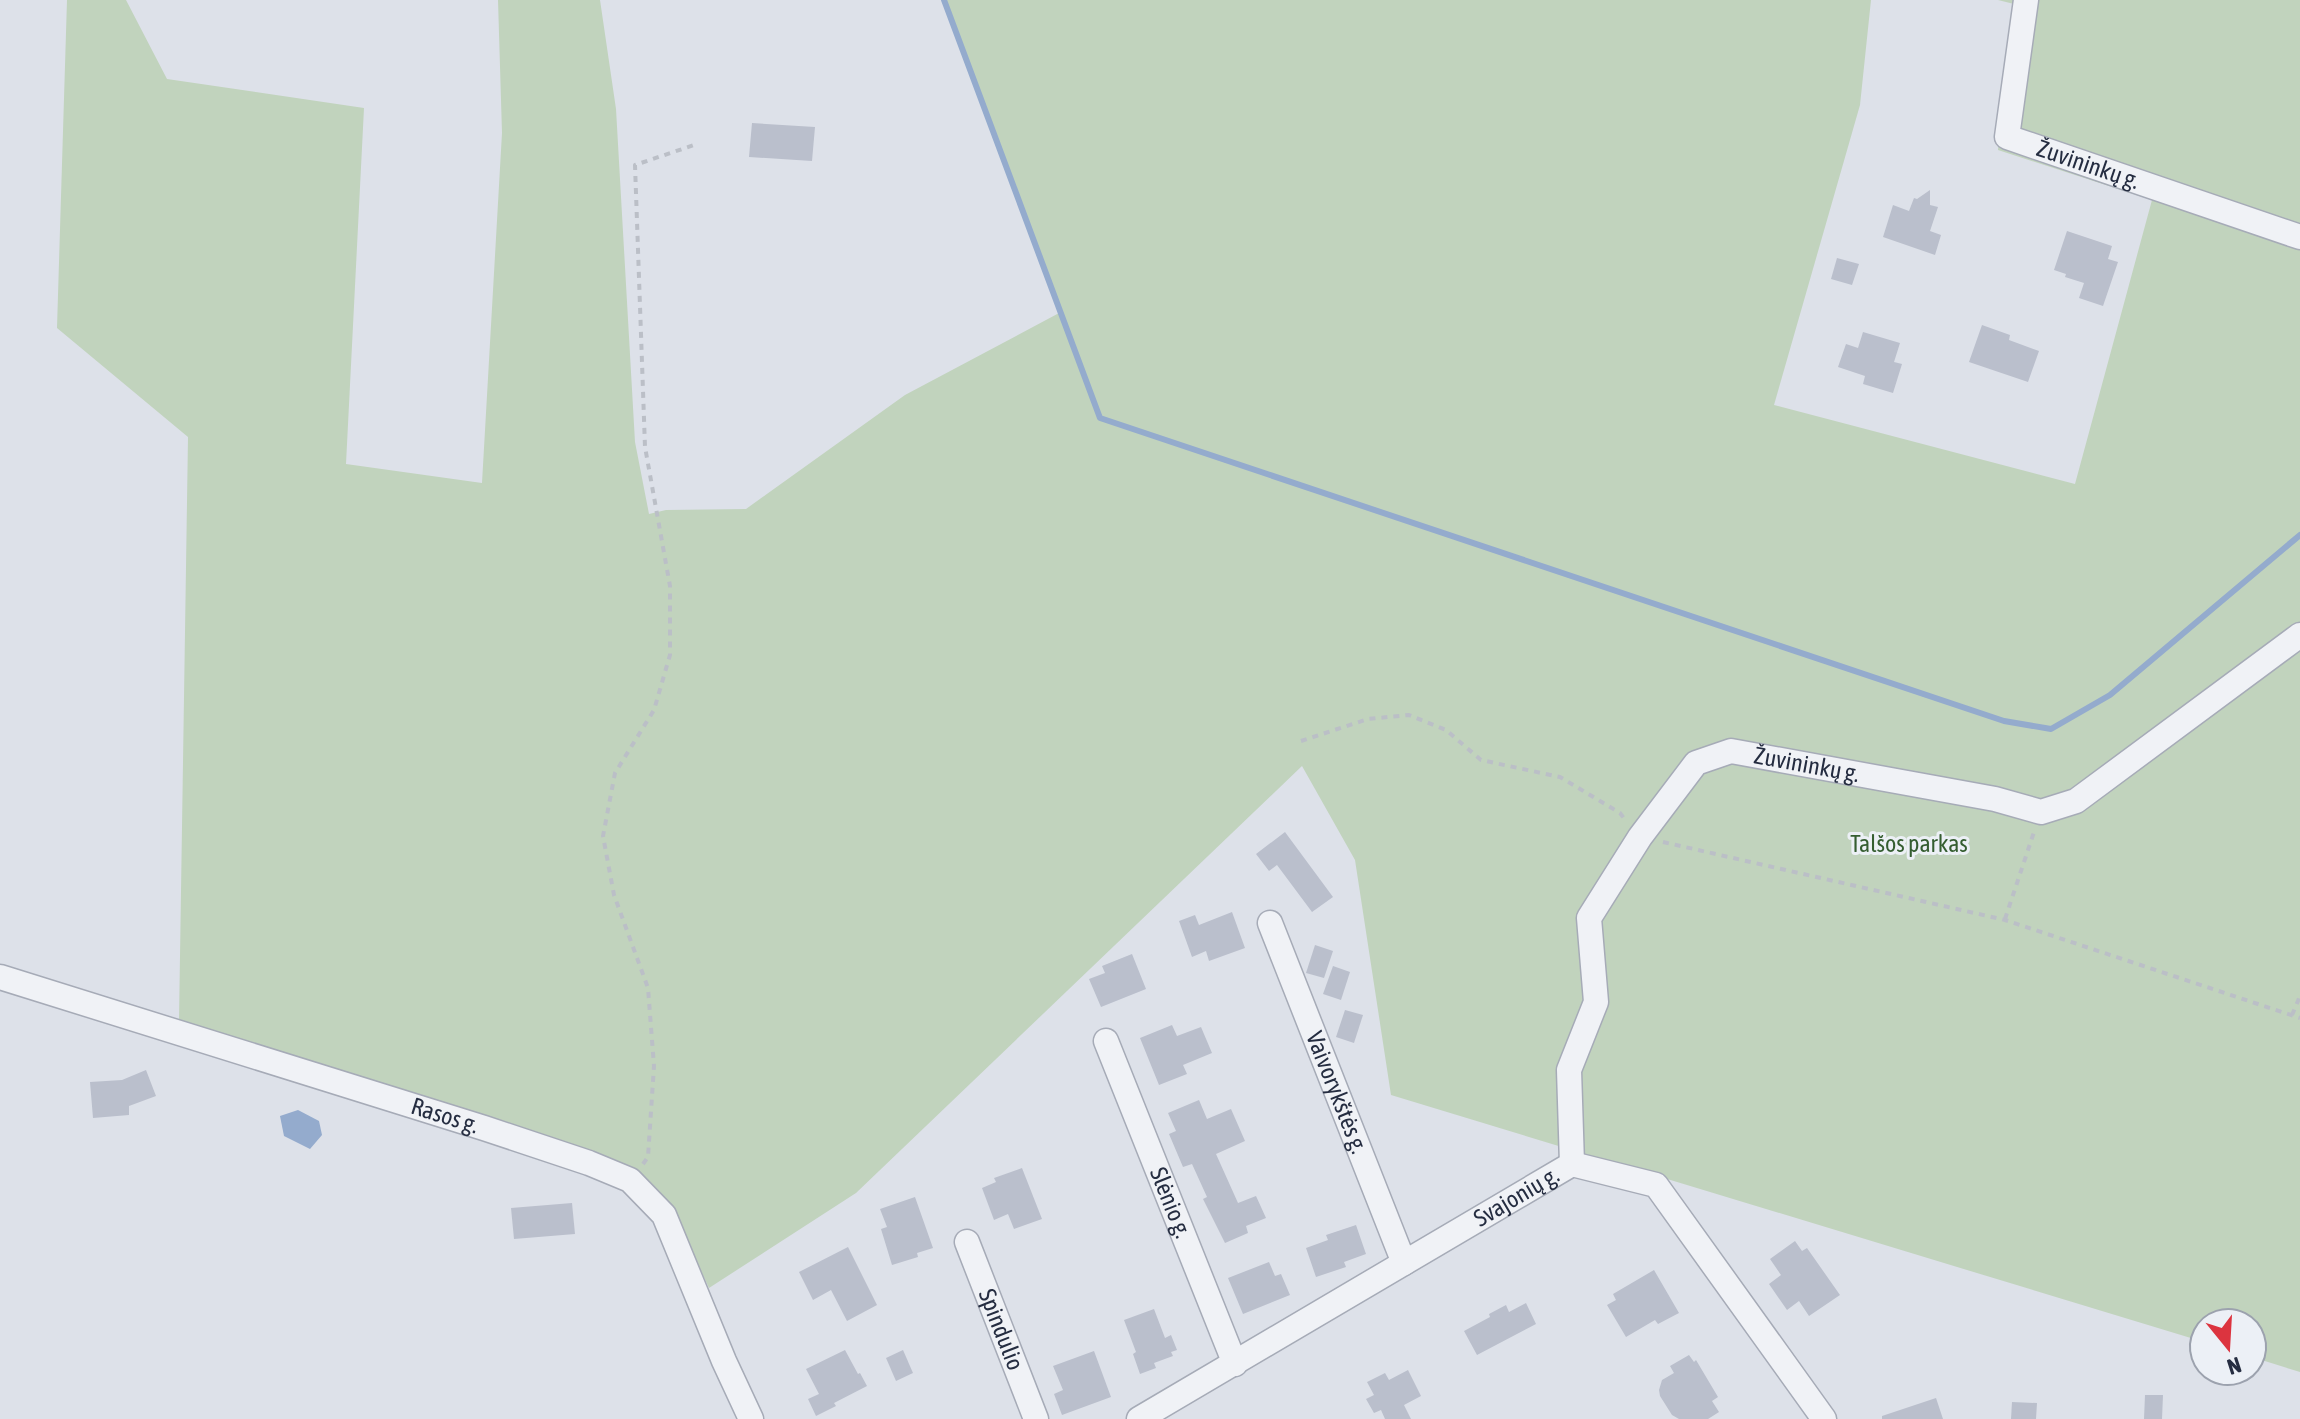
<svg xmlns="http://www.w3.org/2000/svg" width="2300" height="1419" font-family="'Asap Condensed',sans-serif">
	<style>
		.green { fill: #c1d3bd }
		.water { fill: #94abcd }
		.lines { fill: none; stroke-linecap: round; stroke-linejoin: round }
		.stream { stroke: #94abcd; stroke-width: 6 }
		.building { fill: #babfcc }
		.street-casing { stroke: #a6abb7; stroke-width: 27 }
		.path { stroke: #bbbfc7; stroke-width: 4; stroke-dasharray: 6 6; stroke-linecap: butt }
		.street { stroke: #f0f2f6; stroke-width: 24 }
		.labels { text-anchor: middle; stroke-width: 6; stroke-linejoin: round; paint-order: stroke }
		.street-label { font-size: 24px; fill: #252d41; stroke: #ecf0f6 }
		.park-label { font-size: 24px; fill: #355e31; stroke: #ecf0f6 }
	</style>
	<rect width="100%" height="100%" fill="#dde1e9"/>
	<path class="green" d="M67 0H126L167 79 364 108 346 464 482 483 502 133 498 0H600L616 109 635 442 649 514 666 510 746 509 905 395 1061 312 944 0H1871L1860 105 1774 405 2075 484 2152 200 1998 150 2014 4 1998 0H2300V1372L2252 1357V1323H2204V1342L1391 1095 1355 860 1302 766 856 1193 709 1288 680 1226 658 1192 179 1022 188 437 57 328Z"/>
	<path class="water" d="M298 1110 319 1121 322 1135 310 1149 284 1136 280 1116Z"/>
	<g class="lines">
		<path class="stream" d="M944 0 1100 418 2004 721 2051 729 2110 695 2300 535"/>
	</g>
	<g class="building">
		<path d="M752 123 815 127 812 161 749 157Z"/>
		<path d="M1930 190V205L1938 207 1930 231 1941 235 1935 255 1883 237 1893 205 1909 211 1914 198 1917 199Z"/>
		<path d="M2067 231 2112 246 2108 259 2118 262 2103 306 2079 298 2084 283 2065 277 2066 274 2054 270Z"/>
		<path d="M1837 258 1859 264 1852 285 1831 279Z"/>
		<path d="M1982 325 2010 335 2009 340 2039 351 2028 382 1969 362Z"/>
		<path d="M1863 332 1900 343 1894 362 1902 364 1893 393 1863 384 1865 376 1838 367 1846 344 1858 348Z"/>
		<path d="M1285 832 1333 897 1312 912 1277 865 1269 871 1256 854Z"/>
		<path d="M1232 912 1245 948 1209 961 1206 951 1192 957 1179 921 1195 915 1199 925Z"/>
		<path d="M1315 945 1333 951 1324 978 1306 973Z"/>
		<path d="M1132 954 1146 989 1101 1007 1089 979 1105 973 1102 966Z"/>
		<path d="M1333 966 1350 972 1341 1000 1323 994Z"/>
		<path d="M1345 1010 1363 1015 1354 1043 1336 1037Z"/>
		<path d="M1172 1025 1177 1036 1201 1027 1212 1053 1183 1065 1187 1074 1159 1085 1140 1038Z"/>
		<path d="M146 1070 156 1096 129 1106V1115L93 1118 90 1082 122 1080Z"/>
		<path d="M1199 1100 1207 1119 1231 1109 1245 1141 1216 1154 1238 1203 1256 1196 1266 1218 1246 1226 1248 1233 1225 1243 1203 1199 1207 1197 1192 1164 1183 1167 1169 1134 1176 1131 1168 1113Z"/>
		<path d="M1022 1168 1042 1219 1014 1229 1008 1214 994 1220 982 1188 996 1182 994 1178Z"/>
		<path d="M915 1197 933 1248 917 1253 918 1257 892 1265 881 1229 887 1227 880 1209Z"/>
		<path d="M572 1203 575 1234 514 1239 511 1208Z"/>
		<path d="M1356 1225 1366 1254 1344 1262 1346 1267 1316 1277 1306 1248 1328 1240 1326 1235Z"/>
		<path d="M1795 1241 1802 1251 1807 1248 1840 1295 1809 1316 1799 1301 1787 1310 1769 1284 1781 1275 1770 1259Z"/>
		<path d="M848 1247 877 1305 847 1321 831 1290 813 1300 799 1272Z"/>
		<path d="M1269 1262 1275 1276 1281 1274 1290 1295 1243 1314 1228 1278Z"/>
		<path d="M1654 1270 1679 1313 1658 1324 1655 1320 1626 1337 1607 1305 1616 1300 1613 1294Z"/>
		<path d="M1526 1303 1536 1324 1477 1355 1464 1331 1490 1317 1489 1314 1506 1305 1509 1312Z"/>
		<path d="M1154 1309 1165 1338 1171 1335 1177 1350 1171 1352 1173 1356 1154 1363 1156 1368 1140 1374 1133 1354 1136 1352 1124 1320Z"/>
		<path d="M845 1350 858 1374 860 1373 867 1386 834 1403 836 1406 816 1416 808 1399 819 1394 806 1369Z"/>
		<path d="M903 1350 913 1373 896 1381 886 1358Z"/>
		<path d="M1094 1351 1111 1397 1062 1415 1054 1394 1063 1390 1053 1366Z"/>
		<path d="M1689 1355 1694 1362 1696 1360 1718 1397 1712 1401 1719 1412 1708 1419H1679L1672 1415 1660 1396 1659 1390 1662 1380 1674 1373 1670 1366Z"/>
		<path d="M1408 1370 1421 1396 1404 1405 1411 1419H1385L1381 1410 1374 1413 1366 1399 1374 1395 1367 1382 1385 1373 1389 1380Z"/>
		<path d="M2145 1395H2163L2162 1419H2144Z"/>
		<path d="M1936 1398 1943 1419H1882V1416Z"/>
		<path d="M2012 1402 2037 1403 2036 1419H2011Z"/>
	</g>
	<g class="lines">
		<g class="street-casing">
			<g id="street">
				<path id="s1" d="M2026 0 2007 137 2300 237"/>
				<path id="s2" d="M1270 923 1404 1263"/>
				<path id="s3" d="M0 977 484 1128 589 1163 630 1180 664 1215 724 1361 751 1419"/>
				<path id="s4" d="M1106 1041 1235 1364"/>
				<path id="s5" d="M1572 1164 1569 1070 1596 1002 1589 918 1640 837 1696 763 1731 751 1995 799 2041 812 2076 801 2300 635"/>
				<path id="s6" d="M967 1242 1036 1419"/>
				<path id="s7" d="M1139 1419 1572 1164 1656 1185 1824 1419"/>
			</g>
		</g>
		<g class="path">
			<path d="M1301 741 1368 719 1409 715 1446 730 1481 760 1560 777 1620 813 1626 821"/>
			<path d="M1663 842 2005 920 2300 1018"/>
			<path d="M2005 919 2035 829"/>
			<path d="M2292 1015 2300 996"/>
			<path d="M643 1164 648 1157 654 1066 648 988 614 895 603 836 615 773 654 710 670 655V586L645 447 635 165 697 144"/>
		</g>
		<use href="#street" class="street"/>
	</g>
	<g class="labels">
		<g class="street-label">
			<text dy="8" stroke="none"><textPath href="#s1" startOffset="224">Žuvininkų g.</textPath></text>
			<text dy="8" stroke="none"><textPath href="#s5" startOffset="554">Žuvininkų g.</textPath></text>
			<text dy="8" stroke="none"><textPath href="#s2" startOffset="182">Vaivorykštės g.</textPath></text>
			<text dy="8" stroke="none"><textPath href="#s3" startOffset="466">Rasos g.</textPath></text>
			<text dy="8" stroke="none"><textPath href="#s7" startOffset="438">Svajonių g.</textPath></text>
			<text dy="8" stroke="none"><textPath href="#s4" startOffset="174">Slėnio g.</textPath></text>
			<text dy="8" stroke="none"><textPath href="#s6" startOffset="94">Spindulio</textPath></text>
		</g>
		<g class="park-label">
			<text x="1909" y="852">Talšos parkas</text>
		</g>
	</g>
	<g transform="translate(2228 1347) rotate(162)"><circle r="38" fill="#ecf0f6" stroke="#9ca2ae" stroke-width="2"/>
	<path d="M0-6L14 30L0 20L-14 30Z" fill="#dc343f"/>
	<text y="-12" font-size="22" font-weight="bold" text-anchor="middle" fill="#252d41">N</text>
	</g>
</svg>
